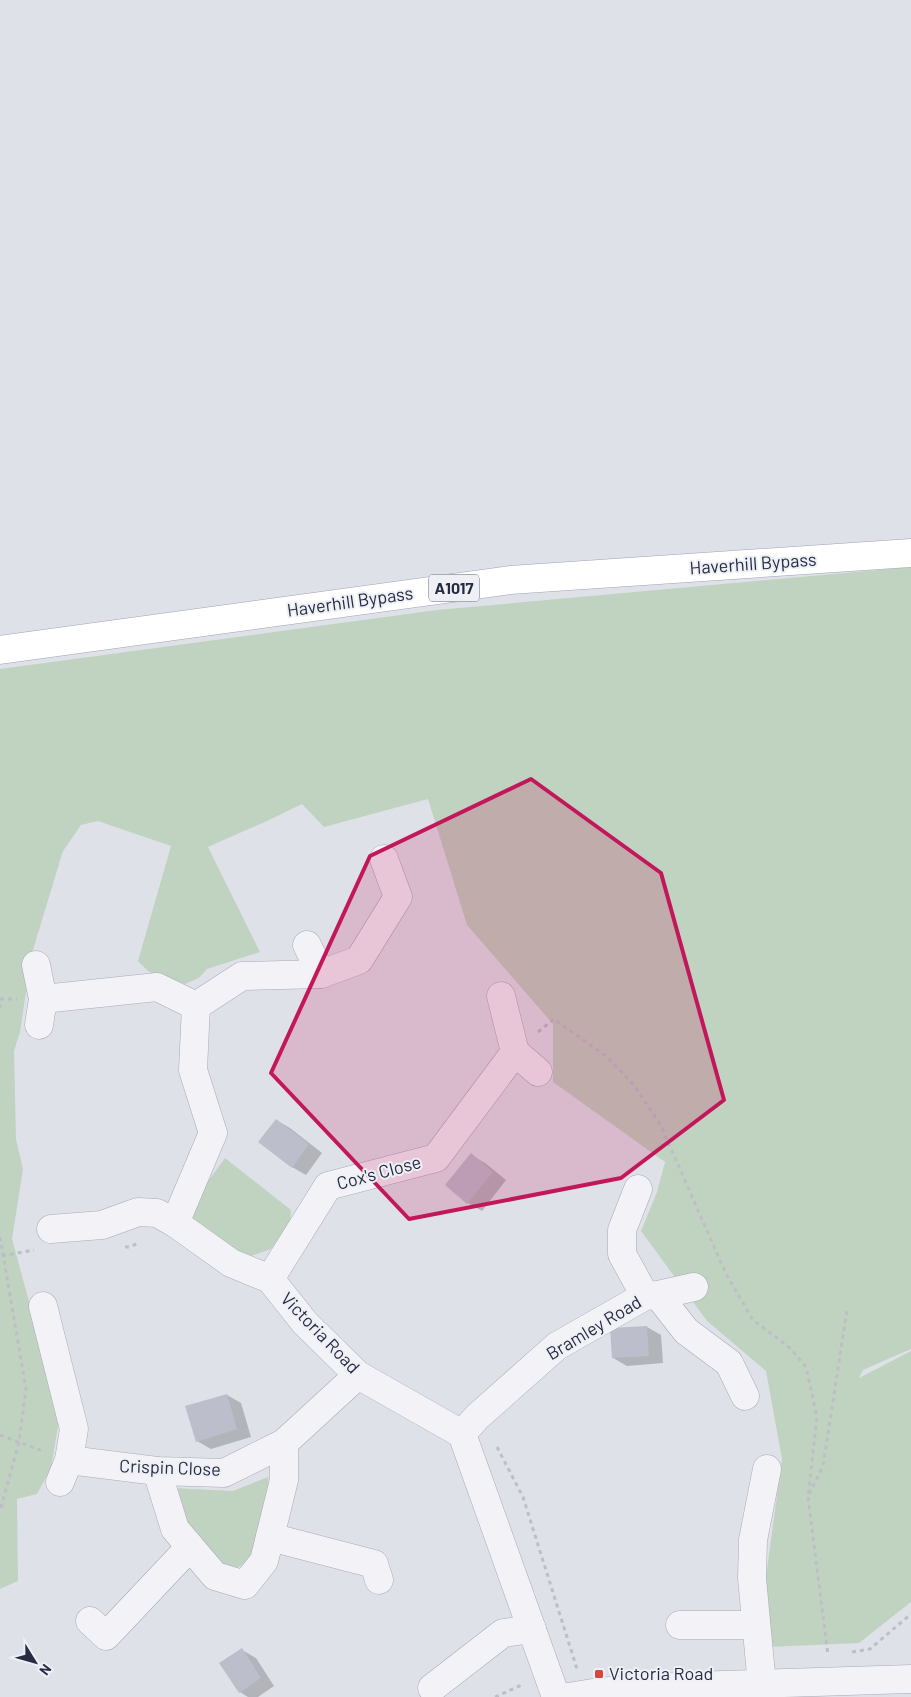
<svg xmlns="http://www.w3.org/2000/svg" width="911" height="1697" font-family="Barlow,sans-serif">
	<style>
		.green { fill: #c0d3c0 }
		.shadow { fill: #0003 }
		.building { fill: #bcbecc }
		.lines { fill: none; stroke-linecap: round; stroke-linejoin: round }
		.minor-casing { stroke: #a8aab7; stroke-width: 29 }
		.major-casing { stroke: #9ea2b5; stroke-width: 29 }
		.path { stroke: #bdbec8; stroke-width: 3; stroke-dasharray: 4 4; stroke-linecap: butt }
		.minor { stroke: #f2f2f7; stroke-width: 28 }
		.major { stroke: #fff; stroke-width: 28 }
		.marked { fill: #c2185b; fill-opacity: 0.2; stroke: #c2185b; stroke-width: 4; stroke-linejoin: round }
		.poi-dot { fill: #d4473e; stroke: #eef0f6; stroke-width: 2 }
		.labels { text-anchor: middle; stroke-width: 4; stroke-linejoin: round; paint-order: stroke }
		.shield { fill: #eef0f6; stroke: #636677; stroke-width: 1 }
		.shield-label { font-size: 16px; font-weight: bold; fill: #272b41 }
		.street-label { font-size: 18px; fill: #272b41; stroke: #eef0f6 }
		.poi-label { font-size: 18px; fill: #272b41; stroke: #eef0f6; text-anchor: start }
	</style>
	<rect width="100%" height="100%" fill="#dfe1e9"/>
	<g class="green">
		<path d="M911 567V1349L863 1370 859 1378 911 1351V1602L859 1643 769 1647 765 1584 782 1459 766 1371 707 1321 641 1231 657 1192 665 1162 553 1082V1024L467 925 428 799 324 827 302 804 267 821 208 847 260 952 207 969 199 978 185 984 149 972 138 961 171 846 98 821 81 825 63 851 32 953 20 1032 14 1051 16 1139 23 1169 12 1239 60 1415 51 1468 37 1494 17 1499 18 1581 0 1589V669L437 610Z"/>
		<path d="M225 1158 291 1210 290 1222 271 1249 243 1259 192 1219 190 1206Z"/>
		<path d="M268 1477V1502L252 1559 237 1568H223L184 1525 173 1488 233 1491Z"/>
	</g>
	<g class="shadow">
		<path d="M276 1120 290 1128 322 1153 306 1175 292 1167Z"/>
		<path d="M471 1155 485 1163 506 1180 482 1211 468 1203Z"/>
		<path d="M647 1327 661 1335 663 1363 627 1366 613 1358Z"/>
		<path d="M227 1395 241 1403 251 1437 211 1449 197 1441Z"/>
		<path d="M242 1650 256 1658 274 1686 258 1697H248L240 1692Z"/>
	</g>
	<g class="building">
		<path d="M276 1119 309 1144 292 1168 258 1142Z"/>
		<path d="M471 1153 493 1172 467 1204 445 1185Z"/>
		<path d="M647 1326 649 1356 612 1358 610 1328Z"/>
		<path d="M227 1394 237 1429 196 1442 185 1406Z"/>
		<path d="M242 1648 261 1678 239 1693 219 1663Z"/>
	</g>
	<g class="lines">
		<g class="minor-casing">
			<g id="minor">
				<path d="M307 945 321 974"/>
				<path d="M36 965 43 999 39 1025"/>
				<path d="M501 996 515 1052 538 1072"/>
				<path d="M43 999 157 987 196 1006 193 1070 213 1133 175 1223 231 1263 270 1279 305 1323 358 1375 462 1434 556 1697"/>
				<path d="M196 1006 242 976 321 974 359 960 398 897 384 859"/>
				<path d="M638 1189 622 1230V1254L645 1296"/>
				<path d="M51 1229 102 1225 138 1212 157 1213 175 1223"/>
				<path d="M270 1279 328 1186 436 1158 515 1052"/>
				<path d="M658 1295 686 1331 729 1363 745 1396"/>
				<path d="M43 1306 74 1429 69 1460 60 1482"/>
				<path d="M462 1434 477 1417 557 1346 645 1296 658 1295 694 1287"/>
				<path d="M69 1460 157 1471 224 1473 284 1443 358 1375"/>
				<path d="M157 1471 175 1529 215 1576 245 1585 264 1561 284 1480V1443"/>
				<path d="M270 1537 374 1564 379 1580"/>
				<path d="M90 1621 106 1636 190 1547"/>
				<path d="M680 1625H756"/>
				<path d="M762 1685 752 1578 753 1540 767 1469"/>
				<path d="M432 1688 503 1633 532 1629"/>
				<path d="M568 1697 599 1692 658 1687 911 1679"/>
			</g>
		</g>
		<g class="major-casing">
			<path id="major" d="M0 650 510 580 911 553"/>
		</g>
		<g class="path">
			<path d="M0 999H17"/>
			<path d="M0 1008 1 999"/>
			<path d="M538 1032 554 1019 606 1056 634 1085 661 1126 726 1274 753 1320 790 1348 806 1367 817 1417 808 1497 828 1655"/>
			<path d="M0 1237 26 1389 19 1442 0 1511"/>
			<path d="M125 1247H130L138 1243"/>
			<path d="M2 1256 34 1250"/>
			<path d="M0 1435 45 1452"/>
			<path d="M497 1447 523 1497 577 1669"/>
			<path d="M809 1494 823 1466 847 1310"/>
			<path d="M852 1652 870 1649 911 1614"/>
			<path d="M495 1697 524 1684"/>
		</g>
		<use href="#minor" class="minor"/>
		<use href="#major" class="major"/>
	</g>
	<path class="marked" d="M531 779 661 873 724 1100 621 1178 409 1219 271 1073 370 856Z"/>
	<rect class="poi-dot" x="594" y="1669" width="10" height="10" rx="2.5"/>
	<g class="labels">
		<rect class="shield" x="429" y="574.5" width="50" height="27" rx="4"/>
		<g class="shield-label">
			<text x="454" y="594">A1017</text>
		</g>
		<g class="street-label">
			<text transform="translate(753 564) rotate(-4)" y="6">Haverhill Bypass</text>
			<text transform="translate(350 602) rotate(-8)" y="6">Haverhill Bypass</text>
			<text transform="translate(379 1173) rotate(-15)" y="6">Cox's Close</text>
			<text transform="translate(594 1328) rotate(-31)" y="6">Bramley Road</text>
			<text transform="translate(320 1333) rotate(46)" y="6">Victoria Road</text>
			<text transform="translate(170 1468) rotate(2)" y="6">Crispin Close</text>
		</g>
		<g class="poi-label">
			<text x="609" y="1680">Victoria Road</text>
		</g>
	</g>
	<g transform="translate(35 1662) rotate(127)" stroke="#eef0f6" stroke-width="4" paint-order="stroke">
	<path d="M0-4L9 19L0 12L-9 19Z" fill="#272b41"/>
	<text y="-8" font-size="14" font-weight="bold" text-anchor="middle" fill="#272b41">N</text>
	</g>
</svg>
